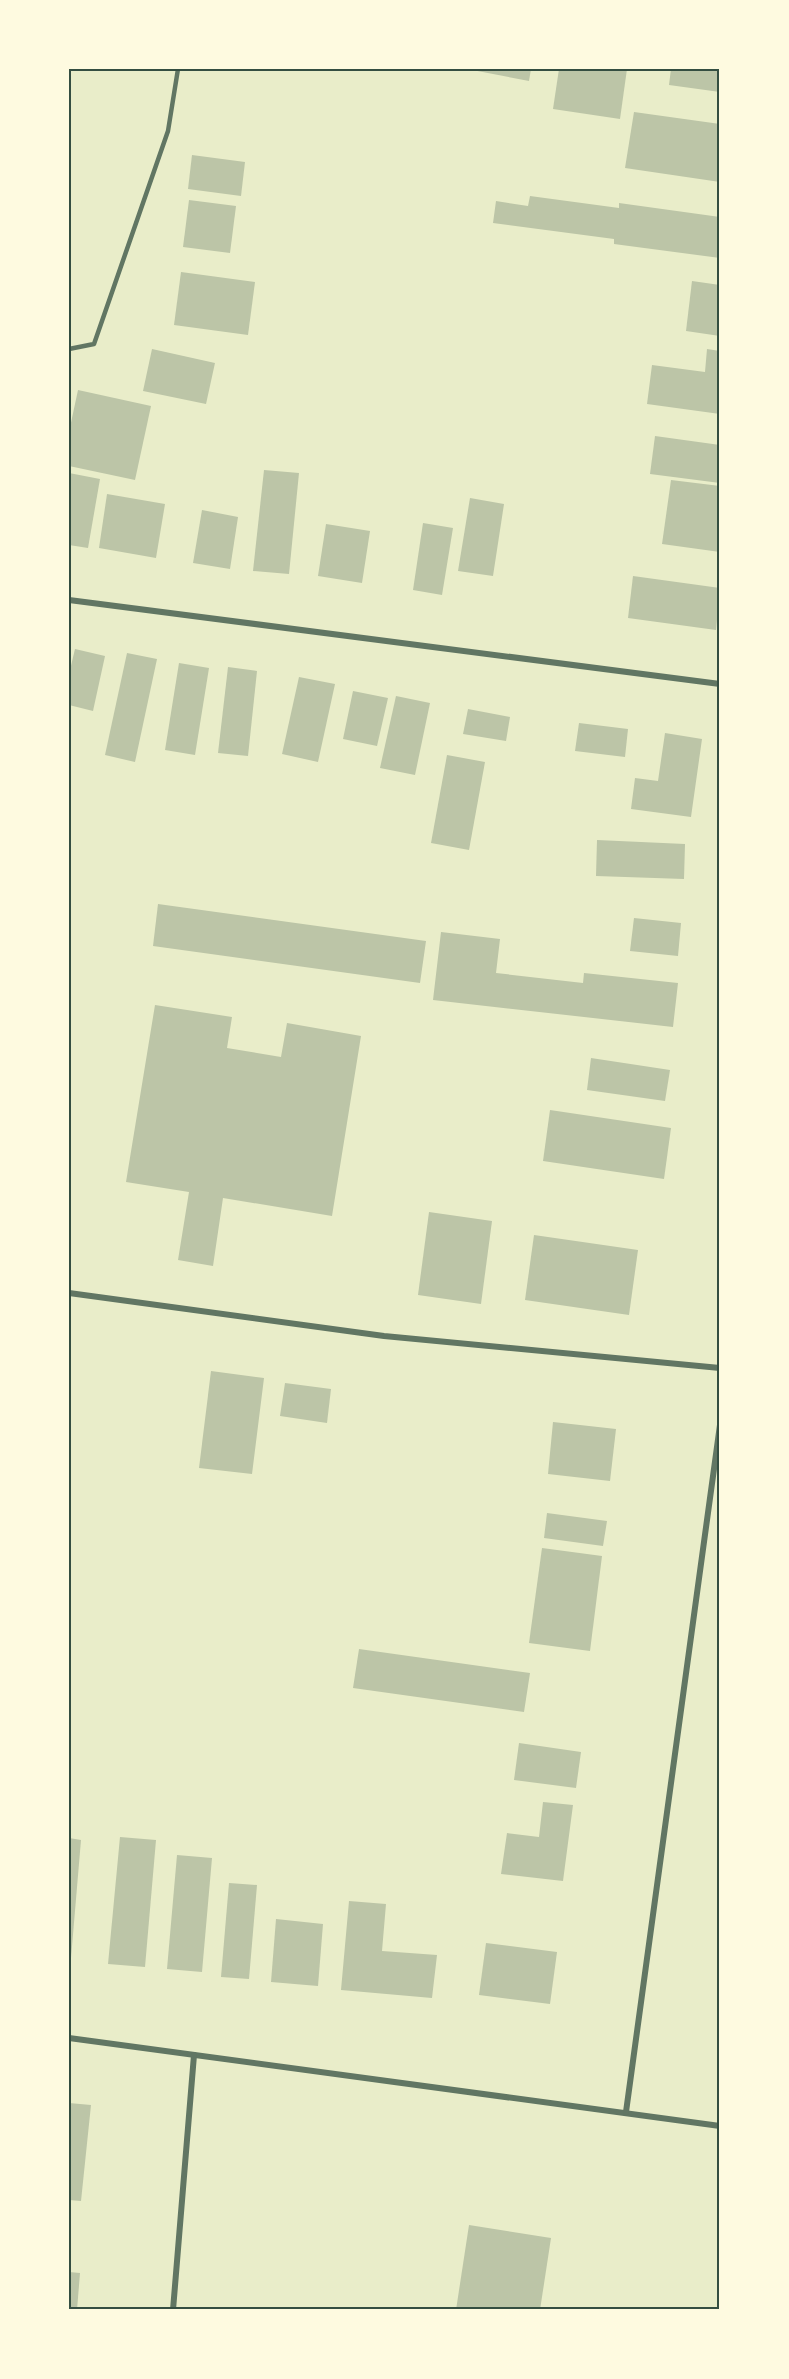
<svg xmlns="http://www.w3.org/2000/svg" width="789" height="2379" font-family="'DM Sans',sans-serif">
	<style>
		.building { fill: #bcc5a7 }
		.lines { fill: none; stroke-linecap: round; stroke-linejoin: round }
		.service { stroke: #617663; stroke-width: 4.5 }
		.minor { stroke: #617663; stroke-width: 6 }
		.neatline { fill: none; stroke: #344e41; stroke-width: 2 }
	</style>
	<rect width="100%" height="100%" fill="#e9edc9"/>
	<g class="building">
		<path d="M467 69H531L529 81Z"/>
		<path d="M559 69H627L620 119 553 109Z"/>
		<path d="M671 69H720V92L669 85Z"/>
		<path d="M634 112 720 124V182L625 168Z"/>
		<path d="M192 155 245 162 241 196 188 189Z"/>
		<path d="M530 196 619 208V203L720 217V258L614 244V239L493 223 496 201 528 206Z"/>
		<path d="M189 200 236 206 230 253 183 247Z"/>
		<path d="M181 272 255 282 248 335 174 325Z"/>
		<path d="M692 281 720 285V336L686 331Z"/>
		<path d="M152 349 215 363 206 404 143 391Z"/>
		<path d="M707 349 720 351V414L647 404 652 365 705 372Z"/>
		<path d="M78 390 151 406 135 480 69 466V432Z"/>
		<path d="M655 436 720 445V483L650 474Z"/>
		<path d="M264 470 299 473 289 574 253 571Z"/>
		<path d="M69 473 100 479 88 548 69 545Z"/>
		<path d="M671 480 720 486V552L662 544Z"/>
		<path d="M107 494 165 504 156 558 99 548Z"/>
		<path d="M470 498 504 504 493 576 458 571Z"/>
		<path d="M202 510 238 517 230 569 193 563Z"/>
		<path d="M423 523 453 528 442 595 413 590Z"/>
		<path d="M326 524 370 531 362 583 318 576Z"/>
		<path d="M633 576 720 588 716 630 628 618Z"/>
		<path d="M75 649 105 656 93 711 69 705V674Z"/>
		<path d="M127 653 157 659 135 762 105 755Z"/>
		<path d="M179 663 209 668 195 755 165 750Z"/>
		<path d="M228 667 257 671 248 756 218 753Z"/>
		<path d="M299 677 335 684 318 762 282 754Z"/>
		<path d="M353 691 388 698 377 746 343 739Z"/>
		<path d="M396 696 430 703 415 775 380 768Z"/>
		<path d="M468 709 510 717 506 741 463 734Z"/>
		<path d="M579 723 628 729 625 757 575 751Z"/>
		<path d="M665 733 702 739 691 817 631 809 635 778 658 781Z"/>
		<path d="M447 755 485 762 469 850 431 843Z"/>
		<path d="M597 840 685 844 684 879 596 876Z"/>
		<path d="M158 904 426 941 420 983 153 946Z"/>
		<path d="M634 918 681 923 678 956 630 951Z"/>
		<path d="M441 932 500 939 496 973 583 983 584 973 678 983 673 1027 433 1000Z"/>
		<path d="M155 1005 232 1017 227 1048 281 1057 287 1023 361 1036 332 1216 223 1198 213 1266 178 1260 189 1192 126 1182Z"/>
		<path d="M591 1058 670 1070 665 1101 587 1090Z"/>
		<path d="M550 1110 671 1128 664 1179 543 1161Z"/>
		<path d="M429 1212 492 1221 481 1304 418 1295Z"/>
		<path d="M534 1235 638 1250 629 1315 525 1300Z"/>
		<path d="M211 1371 264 1378 252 1474 199 1468Z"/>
		<path d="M285 1383 331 1389 327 1423 280 1416Z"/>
		<path d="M553 1422 616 1429 610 1481 548 1474Z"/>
		<path d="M547 1513 607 1521 603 1546 544 1538Z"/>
		<path d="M542 1548 602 1556 590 1651 529 1643Z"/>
		<path d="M359 1649 530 1673 524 1712 353 1688Z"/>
		<path d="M519 1743 581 1752 576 1788 514 1780Z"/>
		<path d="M543 1802 573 1805 563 1881 501 1874 507 1833 539 1837Z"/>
		<path d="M120 1837 156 1840 145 1967 108 1964Z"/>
		<path d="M69 1838 81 1840 71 1958H69Z"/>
		<path d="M177 1855 212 1858 202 1972 167 1969Z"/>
		<path d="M229 1883 257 1885 249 1979 221 1977Z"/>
		<path d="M349 1901 386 1904 382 1951 437 1955 432 1998 341 1990Z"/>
		<path d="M276 1919 323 1924 318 1986 271 1982Z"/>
		<path d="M486 1943 557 1952 550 2004 479 1995Z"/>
		<path d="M69 2103 91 2105 81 2201 69 2200Z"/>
		<path d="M469 2225 551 2238 540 2310H456Z"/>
		<path d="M69 2272 80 2273 77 2310H69Z"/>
	</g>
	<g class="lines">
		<path class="service" d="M69 349 94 344 168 131 178 69"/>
		<g class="minor">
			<path d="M69 600 720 684"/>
			<path d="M69 1293 384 1336 720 1368"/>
			<path d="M69 2038 720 2126"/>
			<path d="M626 2112 720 1425"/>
			<path d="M173 2310 194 2055"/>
		</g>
	</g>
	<rect width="789" height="2379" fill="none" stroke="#fefae0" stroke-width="141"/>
	<rect x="70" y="70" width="648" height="2238" class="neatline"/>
</svg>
